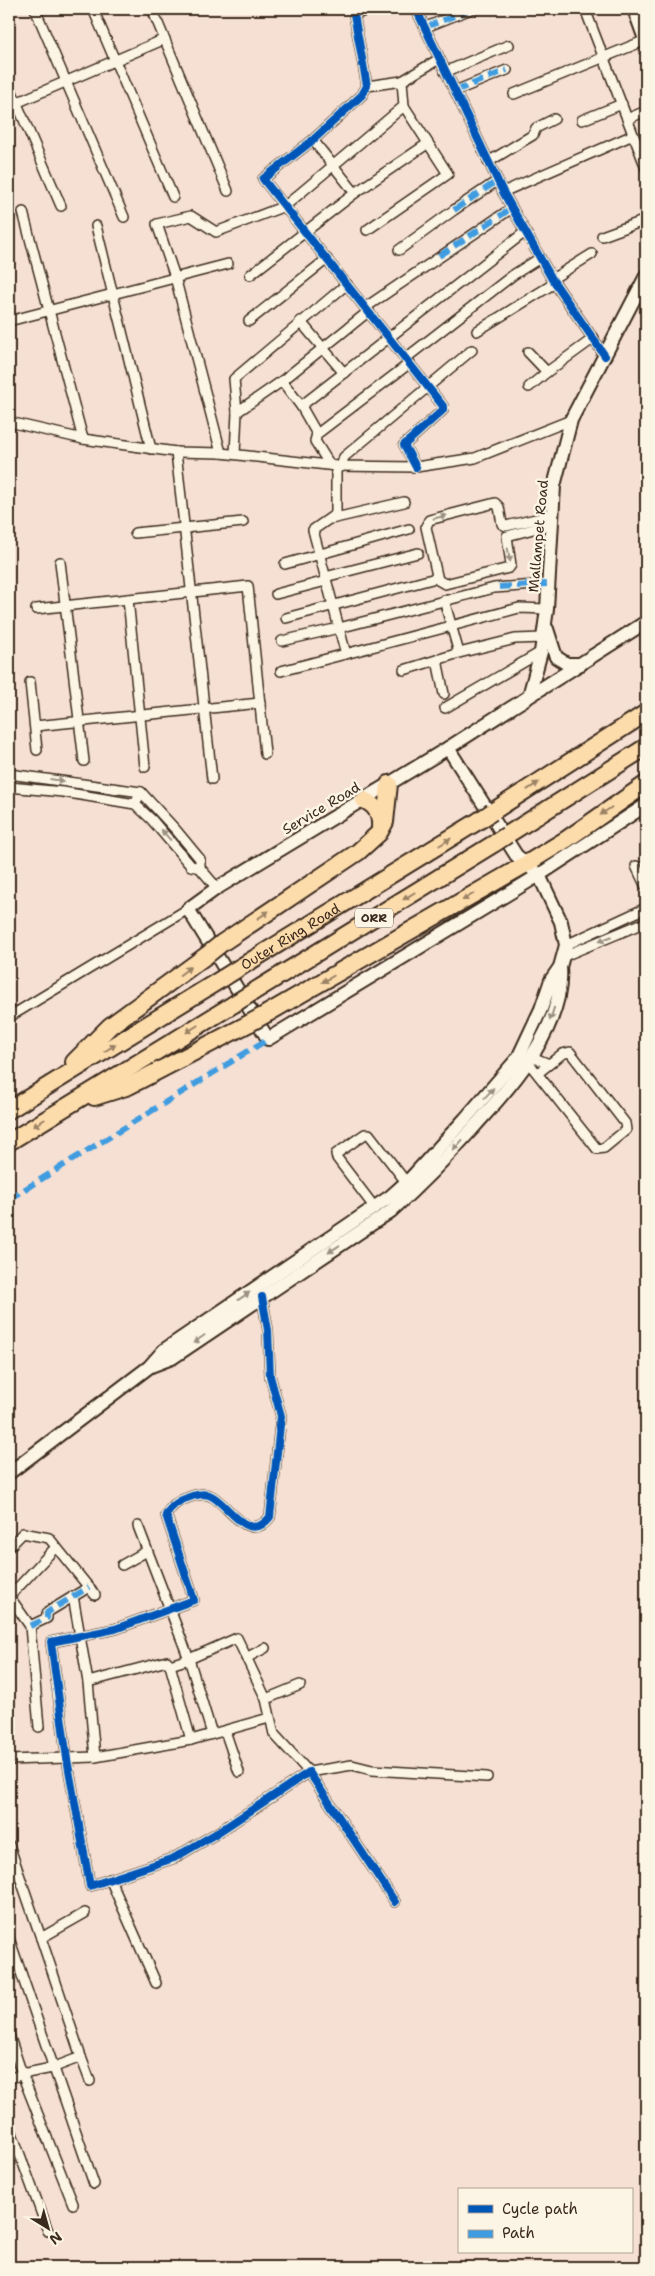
<svg xmlns="http://www.w3.org/2000/svg" width="655" height="2276" font-family="'Shantell Sans',sans-serif">
	<style>
		.lines { fill: none; stroke-linecap: round; stroke-linejoin: round }
		.street-casing { stroke: #3b2a1e; stroke-width: 12 }
		.secondary-casing { stroke: #3b2a1e; stroke-width: 16 }
		.highway-casing { stroke: #3b2a1e; stroke-width: 20 }
		.street { stroke: #fcf5e5; stroke-width: 9 }
		.secondary { stroke: #fcf5e5; stroke-width: 12 }
		.highway { stroke: #fddcac; stroke-width: 16 }
		.highway-bridge-casing { stroke: #3b2a1e; stroke-width: 20; stroke-linecap: butt }
		.highway-bridge { stroke: #fddcac; stroke-width: 16 }
		.quiet { stroke: #3f9ce0; stroke-width: 6; stroke-dasharray: 12 6; stroke-linecap: butt }
		.cycleway-casing { stroke: #fcf5e5; stroke-width: 11 }
		.cycleway { stroke: #0057b8; stroke-width: 8 }
		.oneway { fill: #9c9082 }
		.oneway2 { fill: #9c8365 }
		.labels { text-anchor: middle; stroke-width: 5; stroke-linejoin: round; paint-order: stroke }
		.shield { fill: #fcf5e5; stroke: #75675a; stroke-width: 1 }
		.shield-label { font-size: 12px; font-weight: bold; fill: #3b2a1e }
		.street-label { font-size: 14px; fill: #3b2a1e; stroke: #fcf5e5 }
	</style>
	<rect width="100%" height="100%" fill="#f6e0d3"/>
	<filter id="ink" filterUnits="userSpaceOnUse"><feTurbulence type="fractalNoise" baseFrequency=".02" numOctaves="2"/><feDisplacementMap in="SourceGraphic" scale="10" xChannelSelector="R" yChannelSelector="G"/><feConvolveMatrix kernelMatrix="1 2 1 2 8 2 1 2 1" color-interpolation-filters="sRGB"/></filter>
	<g filter="url(#ink)">
		<g class="lines">
			<g class="street-casing">
				<g id="street">
					<path d="M35 9 124 217"/>
					<path d="M93 9 173 197"/>
					<path d="M152 9 228 191"/>
					<path d="M353 9 367 86 362 95 313 140 263 179 443 406V410L404 445 416 467"/>
					<path d="M416 9 503 192 552 279 605 356"/>
					<path d="M585 9 646 168"/>
					<path d="M355 15 368 9"/>
					<path d="M426 27 471 9"/>
					<path d="M445 72 509 45"/>
					<path d="M9 85 61 206"/>
					<path d="M367 86 402 81 439 59"/>
					<path d="M455 91 507 70"/>
					<path d="M514 94 646 40"/>
					<path d="M9 106 165 39"/>
					<path d="M627 119 646 111"/>
					<path d="M582 120 622 104"/>
					<path d="M313 140 355 193"/>
					<path d="M488 162 533 135 536 128 554 119"/>
					<path d="M503 192 633 135"/>
					<path d="M23 212 83 439"/>
					<path d="M96 226 151 449"/>
					<path d="M367 230 448 174 404 106"/>
					<path d="M602 236 646 220"/>
					<path d="M399 250 454 210 497 181"/>
					<path d="M250 275 355 193 427 144"/>
					<path d="M552 279 592 254"/>
					<path d="M366 307 512 208"/>
					<path d="M9 321 228 264"/>
					<path d="M249 321 327 259"/>
					<path d="M300 321 344 373"/>
					<path d="M477 331 555 283"/>
					<path d="M528 352 547 372 594 338"/>
					<path d="M406 358 513 275 540 258"/>
					<path d="M282 381 301 406 317 434 315 441 330 465"/>
					<path d="M529 387 547 372"/>
					<path d="M301 406 525 232"/>
					<path d="M237 412 282 381 369 311"/>
					<path d="M9 422 83 439 176 452 221 453 336 466 416 467 475 458 571 420"/>
					<path d="M317 434 410 363"/>
					<path d="M176 452 212 779"/>
					<path d="M221 453 175 277 157 224 191 216 216 232 285 206 404 106 402 81"/>
					<path d="M235 454 237 412 234 379 347 284"/>
					<path d="M341 467 344 457 472 350"/>
					<path d="M331 519 404 502"/>
					<path d="M552 524 507 536 511 565 509 568 445 584 438 580 426 527 429 520 495 503 499 507 502 524 506 526 553 515"/>
					<path d="M135 533 243 522"/>
					<path d="M60 562 84 761"/>
					<path d="M285 564 409 529"/>
					<path d="M325 577 418 553"/>
					<path d="M276 594 326 581"/>
					<path d="M128 599 145 767"/>
					<path d="M444 600 459 653 515 639 543 638"/>
					<path d="M36 609 248 586 265 754"/>
					<path d="M286 618 432 579"/>
					<path d="M282 641 339 628 313 530 336 514V466"/>
					<path d="M346 654 339 628 494 588 548 584"/>
					<path d="M437 660 444 694"/>
					<path d="M404 670 459 653"/>
					<path d="M281 671 519 608 547 609"/>
					<path d="M30 682 37 750"/>
					<path d="M445 708 541 652"/>
					<path d="M35 726 260 703"/>
					<path d="M9 774 141 792"/>
					<path d="M9 787 63 792 135 804 152 820 191 866 200 868 217 888"/>
					<path d="M135 804 141 792 176 830 200 859V868"/>
					<path d="M636 866 646 887"/>
					<path d="M566 945 646 908"/>
					<path d="M564 956 646 922"/>
					<path d="M9 1017 188 909"/>
					<path d="M532 1057 549 1064"/>
					<path d="M528 1062 597 1149 604 1148 626 1130 625 1123 570 1052 562 1054 538 1073"/>
					<path d="M375 1208 337 1158 336 1154 365 1134H369L406 1182"/>
					<path d="M262 1297 268 1330 270 1376 281 1416 270 1517C249 1544 231 1508 213 1497 206 1492 194 1495 187 1498 177 1501 171 1506 166 1515L194 1600 115 1629 51 1642 67 1759 90 1886 174 1858 217 1833 309 1772 395 1902"/>
					<path d="M138 1526 189 1659 212 1734"/>
					<path d="M9 1547 23 1533 49 1538 95 1595"/>
					<path d="M122 1565 147 1551"/>
					<path d="M9 1596 30 1626 39 1727"/>
					<path d="M73 1596 88 1682 95 1757"/>
					<path d="M9 1597 56 1547"/>
					<path d="M30 1626 47 1618V1613L51 1610 89 1587"/>
					<path d="M246 1658 265 1648"/>
					<path d="M170 1665 191 1740"/>
					<path d="M88 1682 167 1661 170 1665 189 1659 237 1638 266 1699 274 1734 309 1772 352 1765 372 1770 487 1777"/>
					<path d="M266 1699 300 1685"/>
					<path d="M225 1731 239 1772"/>
					<path d="M9 1760 95 1757 191 1740 269 1718"/>
					<path d="M9 1845 41 1938 85 1913"/>
					<path d="M110 1879 156 1983"/>
					<path d="M9 1938 94 2184"/>
					<path d="M41 1938 81 2057 52 2068 22 2074 73 2204"/>
					<path d="M9 2035 22 2074 9 2079"/>
					<path d="M81 2057 90 2081"/>
					<path d="M9 2125 48 2231"/>
				</g>
			</g>
			<g class="secondary-casing">
				<g id="secondary">
					<path d="M634 9 646 42"/>
					<path d="M646 622 448 748 217 888 188 909 268 1039 539 875 646 805"/>
					<path d="M547 629 556 657 567 664H581"/>
					<path d="M529 696 541 652 547 609 554 486 571 420 646 276"/>
					<path d="M151 1366 172 1358 391 1211C421 1184 448 1156 474 1127 512 1084 565 1028 560 967"/>
					<path d="M9 1473 149 1367 164 1350 391 1196 411 1178 465 1119 518 1058 541 1009 551 980 560 967 566 945 561 922 539 875 516 855 448 748"/>
				</g>
			</g>
			<g class="highway-casing">
				<g id="highway">
					<path d="M364 800C377 806 381 815 380 829"/>
					<path d="M492 812 646 713"/>
					<path d="M507 835 646 747"/>
					<path d="M222 943 358 852 379 833 385 822 389 784"/>
					<path id="s1" d="M239 968 480 820"/>
					<path d="M253 992 495 843"/>
					<path d="M268 1013 526 864 567 839 646 784"/>
					<path d="M74 1062 110 1026 207 955"/>
					<path d="M94 1097 129 1086 250 1023"/>
					<path d="M9 1110 223 978"/>
					<path d="M9 1142 234 1004"/>
				</g>
			</g>
			<use href="#street" class="street"/>
			<use href="#secondary" class="secondary"/>
			<use href="#highway" class="highway"/>
			<g class="highway-bridge-casing">
				<g id="highway-bridge">
					<path d="M480 820 492 812"/>
					<path d="M495 843 507 835"/>
					<path d="M207 955 222 943"/>
					<path d="M223 978 239 968"/>
					<path d="M234 1004 253 992"/>
					<path d="M250 1023 268 1013"/>
				</g>
			</g>
			<use href="#highway-bridge" class="highway-bridge"/>
			<g class="quiet">
				<path d="M426 27 471 9"/>
				<path d="M455 91 507 70"/>
				<path d="M454 210 497 181"/>
				<path d="M439 256 512 208"/>
				<path d="M499 587 548 584"/>
				<path d="M9 1199 268 1039"/>
				<path d="M30 1626 47 1618V1613L51 1610 89 1587"/>
			</g>
			<g class="cycleway-casing">
				<g id="cycleway">
					<path d="M353 9 367 86 362 95 313 140 263 179 443 406V410L404 445 416 467"/>
					<path d="M416 9 503 192 552 279 605 356"/>
					<path d="M262 1297 268 1330 270 1376 281 1416 270 1517C249 1544 231 1508 213 1497 206 1492 194 1495 187 1498 177 1501 171 1506 166 1515L194 1600 115 1629 51 1642 67 1759 90 1886 174 1858 217 1833 309 1772 395 1902"/>
				</g>
			</g>
			<use href="#cycleway" class="cycleway"/>
		</g>
		<defs><path id="oneway-solid" d="M-6-.8H1V-3.2L6.5 0L1 3.2V.8H-6Z" transform="scale(1.25)"/></defs>
		<g class="oneway">
			<use href="#oneway-solid" transform="translate(440 517) rotate(-14)"/>
			<use href="#oneway-solid" transform="translate(509 555) rotate(79)"/>
			<use href="#oneway-solid" transform="translate(57 780) rotate(7)"/>
			<use href="#oneway-solid" transform="translate(166 835) rotate(-131)"/>
			<use href="#oneway-solid" transform="translate(605 939) rotate(158)"/>
			<use href="#oneway-solid" transform="translate(552 1014) rotate(108)"/>
			<use href="#oneway-solid" transform="translate(489 1093) rotate(-48)"/>
			<use href="#oneway-solid" transform="translate(458 1145) rotate(132)"/>
			<use href="#oneway-solid" transform="translate(334 1249) rotate(147)"/>
			<use href="#oneway-solid" transform="translate(244 1296) rotate(-34)"/>
			<use href="#oneway-solid" transform="translate(199 1339) rotate(145)"/>
		</g>
		<g class="oneway2">
			<use href="#oneway-solid" transform="translate(533 786) rotate(-33)"/>
			<use href="#oneway-solid" transform="translate(606 811) rotate(145)"/>
			<use href="#oneway-solid" transform="translate(445 842) rotate(-32)"/>
			<use href="#oneway-solid" transform="translate(409 896) rotate(148)"/>
			<use href="#oneway-solid" transform="translate(468 897) rotate(150)"/>
			<use href="#oneway-solid" transform="translate(263 915) rotate(-34)"/>
			<use href="#oneway-solid" transform="translate(185 971) rotate(-37)"/>
			<use href="#oneway-solid" transform="translate(328 979) rotate(150)"/>
			<use href="#oneway-solid" transform="translate(192 1029) rotate(148)"/>
			<use href="#oneway-solid" transform="translate(110 1048) rotate(-32)"/>
			<use href="#oneway-solid" transform="translate(39 1123) rotate(148)"/>
		</g>
	</g>
	<g class="labels">
		<rect class="shield" x="355" y="908.5" width="38" height="19" rx="4"/>
		<g class="shield-label">
			<text x="374" y="922">ORR</text>
		</g>
		<g class="street-label">
			<text transform="translate(538 536) rotate(-85)" y="5">Mallampet Road</text>
			<text transform="translate(321 808) rotate(-31)" y="5">Service Road</text>
			<text dy="5" stroke="none"><textPath href="#s1" startOffset="60">Outer Ring Road</textPath></text>
		</g>
	</g>
	<rect width="655" height="2276" fill="none" stroke="#fcf5e5" stroke-width="30"/>
	<rect x="15" y="15" width="625" height="2246" fill="none" stroke="#3b2a1e" stroke-width="2" filter="url(#ink)"/>
	<rect x="458" y="2188" width="175" height="65" fill="#fcf5e5" stroke="#afa495"/>
	<rect x="468" y="2205" width="25" height="8" fill="#0057b8" stroke="#afa495"/>
	<text x="502" y="2214" font-size="15" fill="#3b2a1e">Cycle path</text>
	<rect x="468" y="2230" width="25" height="8" fill="#3f9ce0" stroke="#afa495"/>
	<text x="502" y="2238" font-size="15" fill="#3b2a1e">Path</text>
	<g transform="translate(48 2228) rotate(143)" stroke="#fcf5e5" stroke-width="4" paint-order="stroke">
	<path d="M0-4L9 19L0 12L-9 19Z" fill="#3b2a1e"/>
	<text y="-8" font-size="14" font-weight="bold" text-anchor="middle" fill="#3b2a1e">N</text>
	</g>
</svg>
